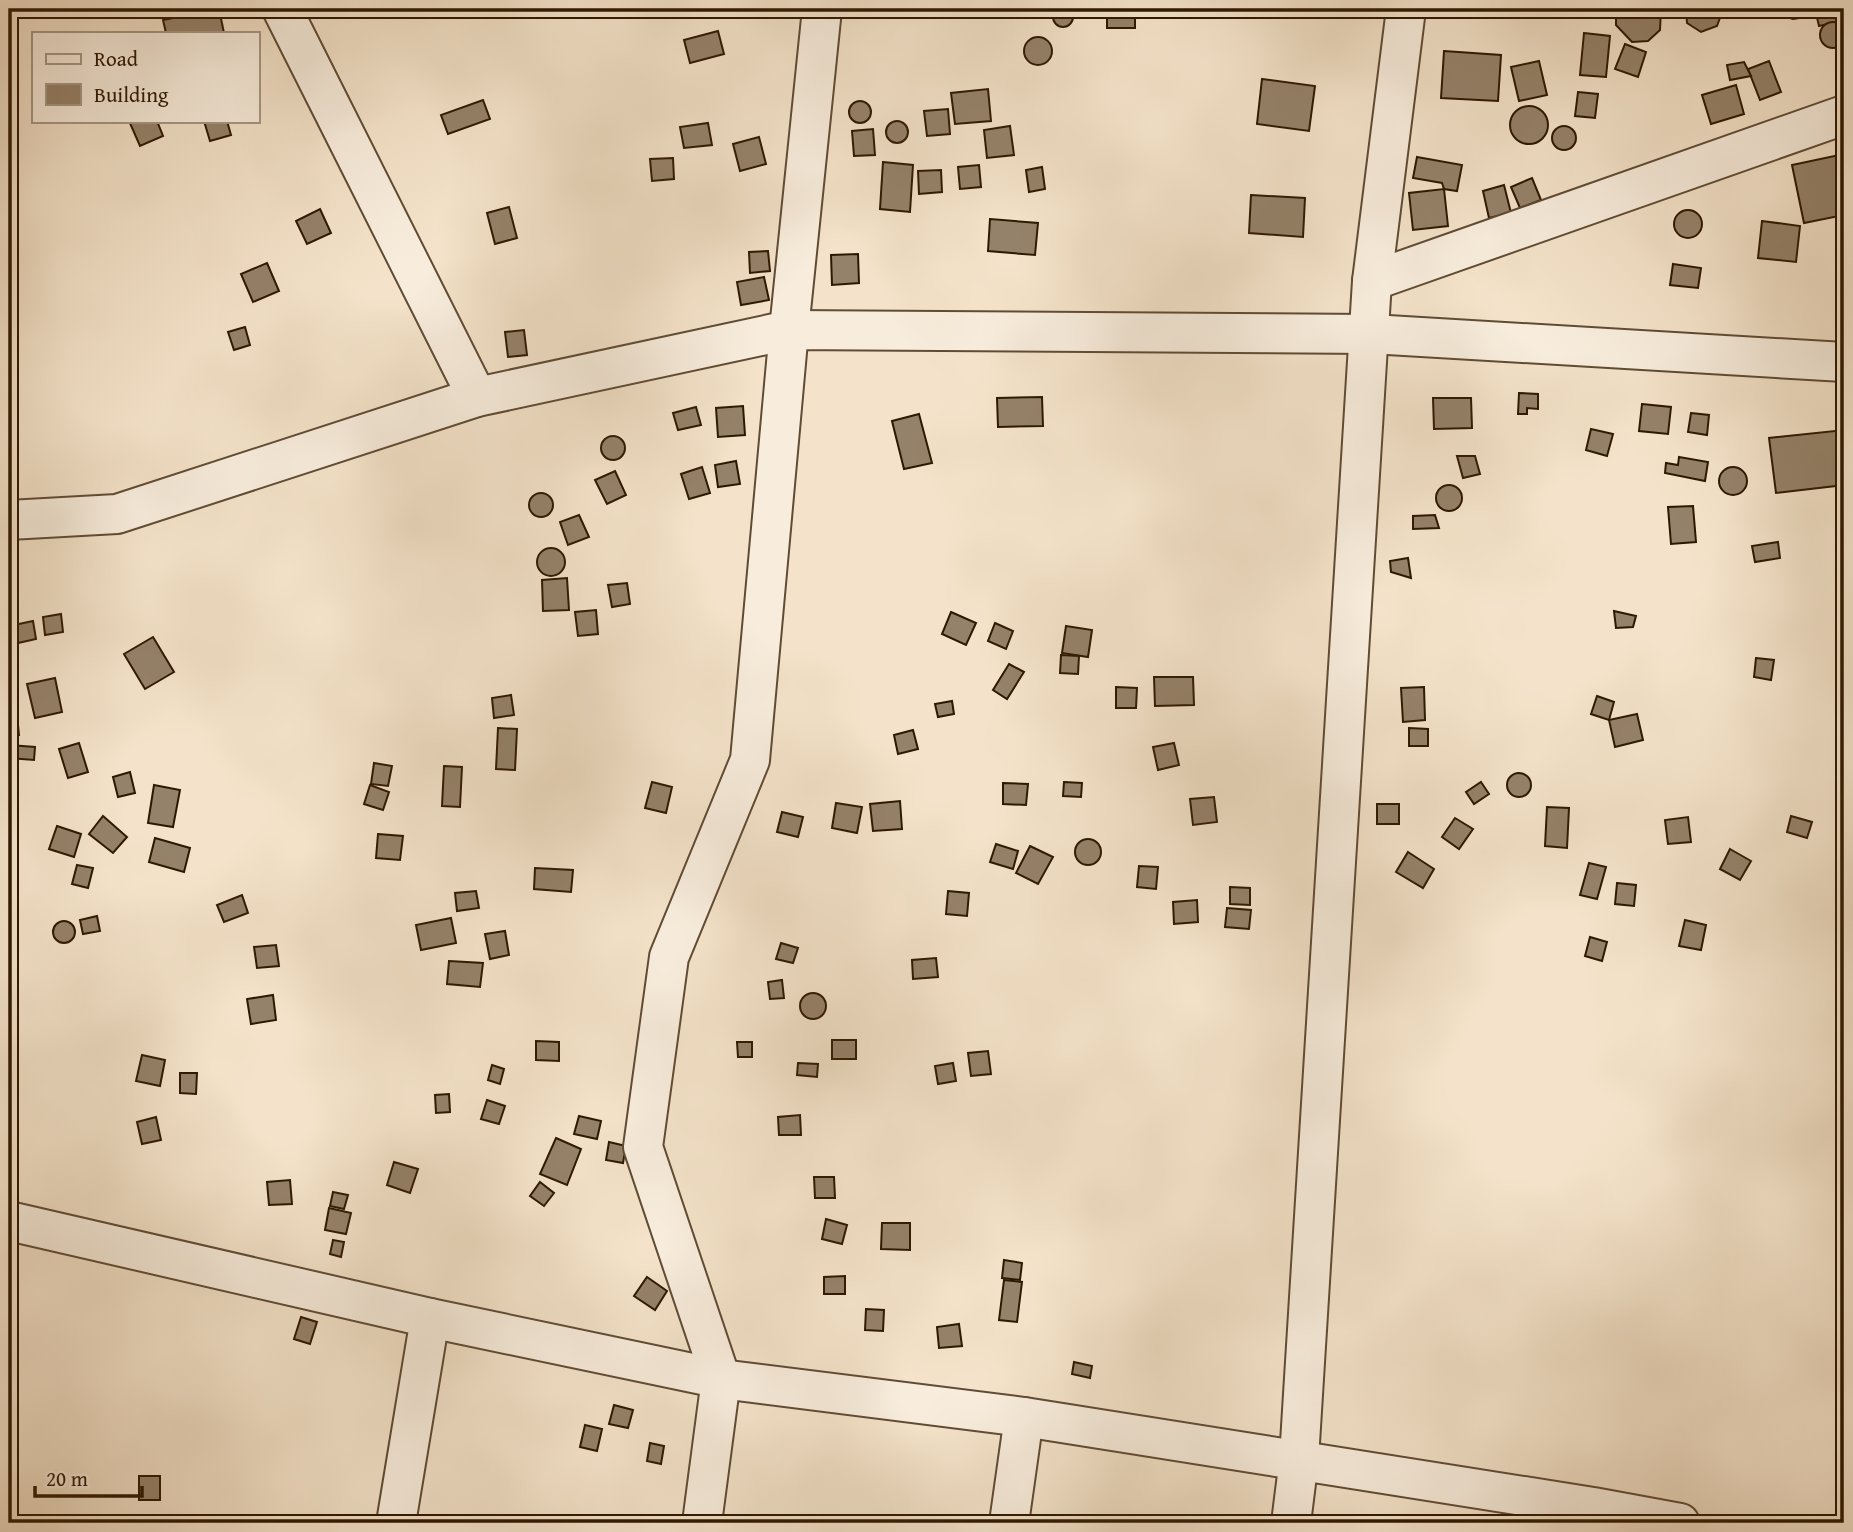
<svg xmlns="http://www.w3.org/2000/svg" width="1853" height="1532" font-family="'Gentium Book Plus',serif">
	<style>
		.building { fill: #95826a; stroke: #2e1802; stroke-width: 2 }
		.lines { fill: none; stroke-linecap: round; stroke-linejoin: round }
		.minor-casing { stroke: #604b34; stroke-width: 42 }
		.minor { stroke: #f8eddd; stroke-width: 38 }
	</style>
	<rect width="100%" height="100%" fill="#f4e3ca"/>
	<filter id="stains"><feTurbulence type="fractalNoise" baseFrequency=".00286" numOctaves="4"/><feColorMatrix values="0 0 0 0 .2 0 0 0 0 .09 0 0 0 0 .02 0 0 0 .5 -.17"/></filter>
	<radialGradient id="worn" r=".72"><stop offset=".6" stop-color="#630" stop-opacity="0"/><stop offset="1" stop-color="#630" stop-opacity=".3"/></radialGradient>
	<g class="building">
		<circle cx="1063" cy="17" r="10"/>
		<path d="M219 9 224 33H166L163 20Z"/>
		<path d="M946 9H968L967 16 945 13Z"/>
		<rect x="1107" y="9" width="28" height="19"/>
		<path d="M1462 9H1503L1502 15Z"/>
		<path d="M1616 9H1661L1660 30 1648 41 1632 42 1616 25Z"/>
		<path d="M1686 9H1720L1721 15 1717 26 1701 32 1687 23Z"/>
		<path d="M1782 9H1805L1799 18 1793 19 1786 17Z"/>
		<path d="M1815 9H1834L1837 22 1819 26Z"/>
		<circle cx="1833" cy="35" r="13"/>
		<path d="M718 31 724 54 690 63 684 40Z"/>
		<path d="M1584 33 1610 36 1606 77 1580 75Z"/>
		<circle cx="1038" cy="51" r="14"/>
		<path d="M1625 44 1646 52 1638 77 1615 69Z"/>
		<path d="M1444 51 1501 55 1498 101 1441 98Z"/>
		<path d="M1539 61 1547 95 1519 101 1511 67Z"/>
		<path d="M1769 61 1781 92 1760 100 1748 69Z"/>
		<path d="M1744 62 1751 76 1730 80 1727 65Z"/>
		<path d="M1262 79 1315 86 1309 131 1257 124Z"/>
		<path d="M1736 85 1744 114 1711 124 1702 95Z"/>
		<path d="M988 89 991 121 955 124 951 93Z"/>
		<path d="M1578 92 1598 94 1595 118 1575 116Z"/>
		<path d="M483 100 490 119 448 134 441 115Z"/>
		<circle cx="860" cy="112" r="11"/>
		<circle cx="1529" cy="125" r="19"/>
		<path d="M948 109 950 134 927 136 924 111Z"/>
		<path d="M129 121H157L163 136 140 146Z"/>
		<path d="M204 121H227L231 135 210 141Z"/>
		<circle cx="897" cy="132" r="11"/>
		<path d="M708 123 712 145 684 148 680 127Z"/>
		<circle cx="1564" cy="138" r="12"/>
		<path d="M1010 126 1014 155 987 158 984 130Z"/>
		<path d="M873 129 875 155 854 156 852 131Z"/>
		<path d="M759 137 766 164 740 171 733 144Z"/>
		<path d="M1844 154V215L1804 223 1792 165Z"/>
		<path d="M1417 157 1462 165 1457 191 1444 189 1442 183 1413 178Z"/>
		<path d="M673 158 674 179 652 181 650 159Z"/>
		<path d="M883 162 913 165 910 212 880 209Z"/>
		<path d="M979 165 981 187 960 189 958 167Z"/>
		<path d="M1042 167 1045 189 1029 192 1026 170Z"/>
		<path d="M941 170 942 192 919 194 918 171Z"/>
		<path d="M1532 178 1541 200 1520 208 1511 187Z"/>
		<path d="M1504 185 1511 213 1489 218 1483 191Z"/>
		<path d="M1444 189 1448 226 1413 230 1409 193Z"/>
		<path d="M1251 195 1305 198 1303 237 1249 233Z"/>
		<path d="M509 207 517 238 495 244 487 213Z"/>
		<path d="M320 209 331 233 307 244 296 221Z"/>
		<circle cx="1688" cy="224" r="14"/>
		<path d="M990 219 1038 223 1035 255 988 251Z"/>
		<path d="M1762 221 1800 226 1796 262 1758 258Z"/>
		<path d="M768 251 770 271 750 273 749 252Z"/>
		<path d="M858 254 859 283 832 285 831 255Z"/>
		<path d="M267 263 279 291 253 302 241 274Z"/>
		<path d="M1673 264 1701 268 1698 288 1670 285Z"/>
		<path d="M764 277 769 300 741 305 737 282Z"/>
		<path d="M245 327 250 345 234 350 228 332Z"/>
		<path d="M524 330 527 355 508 357 505 332Z"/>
		<path d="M1519 393 1538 394V409L1527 408V414H1518Z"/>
		<path d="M1042 397 1043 426 998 427 997 398Z"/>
		<path d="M1433 398H1471L1472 428 1434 429Z"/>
		<path d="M1642 404 1671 407 1668 434 1639 431Z"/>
		<path d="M743 406 745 435 718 437 716 408Z"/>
		<path d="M696 407 701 425 678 430 673 413Z"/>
		<path d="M1691 413 1709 415 1707 435 1688 432Z"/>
		<path d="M919 414 932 463 904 469 892 421Z"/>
		<path d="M1591 429 1613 434 1607 456 1586 450Z"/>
		<path d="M1844 430V485L1776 493 1769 438Z"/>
		<circle cx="613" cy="448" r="12"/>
		<path d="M1457 456H1475L1480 474 1463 478Z"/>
		<path d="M1679 457 1708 462 1705 481 1665 473 1666 463 1678 465Z"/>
		<path d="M736 461 740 484 718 487 715 465Z"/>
		<path d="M702 467 710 493 689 499 681 474Z"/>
		<circle cx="1733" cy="481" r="14"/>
		<path d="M615 471 626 495 607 504 595 480Z"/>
		<circle cx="1449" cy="498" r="13"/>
		<circle cx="541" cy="505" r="12"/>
		<path d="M1693 506 1696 542 1671 544 1668 507Z"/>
		<path d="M579 515 589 537 568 545 560 522Z"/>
		<path d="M1435 515 1439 528 1413 529V516Z"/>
		<path d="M1778 542 1780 558 1755 562 1752 546Z"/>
		<circle cx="551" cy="562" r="14"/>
		<path d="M1408 558 1411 578 1391 572 1390 561Z"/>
		<path d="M567 578 569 610 543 611 542 580Z"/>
		<path d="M627 583 630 604 612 607 608 585Z"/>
		<path d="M596 610 598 634 578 636 575 612Z"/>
		<path d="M1614 611 1636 616 1633 627 1616 628Z"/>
		<path d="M951 612 976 623 966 645 942 634Z"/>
		<path d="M61 614 63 632 45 635 43 617Z"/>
		<path d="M33 621 36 639 18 643 14 625Z"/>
		<path d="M995 623 1013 631 1006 649 988 641Z"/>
		<path d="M1066 626 1092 630 1088 657 1062 653Z"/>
		<path d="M153 637 174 672 145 689 124 654Z"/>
		<path d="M1061 655 1079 656 1078 674 1060 673Z"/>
		<path d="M1756 658 1774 660 1771 680 1754 677Z"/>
		<path d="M1009 664 1024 672 1007 699 993 690Z"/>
		<path d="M1154 677H1193L1194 705 1155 706Z"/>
		<path d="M55 678 62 712 35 718 27 684Z"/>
		<path d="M1116 687 1137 688 1136 708H1116Z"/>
		<path d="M1424 687 1425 720 1403 722 1401 688Z"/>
		<path d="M9 694H15L19 735 9 736Z"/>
		<path d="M511 695 514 715 494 718 492 698Z"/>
		<path d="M1597 696 1614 702 1609 720 1591 714Z"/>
		<path d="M952 701 954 714 938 717 935 704Z"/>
		<path d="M1637 714 1643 740 1615 747 1609 720Z"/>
		<path d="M498 728 517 729 515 770 496 769Z"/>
		<path d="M1409 728 1428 729V746H1409Z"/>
		<path d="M913 730 918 749 898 754 894 735Z"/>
		<path d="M79 743 88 772 68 778 59 749Z"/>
		<path d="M1174 743 1179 765 1158 770 1153 747Z"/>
		<path d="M9 745 35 747 34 760 9 758Z"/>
		<path d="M374 763 392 766 388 786 371 784Z"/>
		<path d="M444 766 462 767 460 807 442 806Z"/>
		<path d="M130 772 135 793 118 797 113 777Z"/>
		<circle cx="1519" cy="785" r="12"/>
		<path d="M652 782 672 787 666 813 645 808Z"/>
		<path d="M1064 782 1082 783 1081 797 1063 796Z"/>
		<path d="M1481 782 1489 794 1474 804 1466 792Z"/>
		<path d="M1003 783 1028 784 1026 805 1003 804Z"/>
		<path d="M154 785 180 790 173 827 148 823Z"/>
		<path d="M370 785 389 792 383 810 364 804Z"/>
		<path d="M1214 797 1217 822 1193 825 1190 799Z"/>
		<path d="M900 801 902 829 873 831 870 804Z"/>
		<path d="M836 803 862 807 857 833 832 828Z"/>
		<rect x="1377" y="804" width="22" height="20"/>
		<path d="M1547 807 1569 808 1567 848 1545 846Z"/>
		<path d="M782 812 803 817 798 837 777 832Z"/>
		<path d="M103 816 127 837 113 853 89 834Z"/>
		<path d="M1791 816 1812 822 1807 838 1787 832Z"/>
		<path d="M1688 817 1691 842 1668 844 1665 820Z"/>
		<path d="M1455 818 1473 829 1459 849 1442 837Z"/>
		<path d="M57 826 81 834 74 857 49 849Z"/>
		<path d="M378 834 403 836 400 860 376 858Z"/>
		<path d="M155 838 190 848 184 872 149 862Z"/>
		<circle cx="1088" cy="852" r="13"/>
		<path d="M996 844 1018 851 1013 869 990 862Z"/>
		<path d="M1030 846 1053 857 1038 884 1016 873Z"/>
		<path d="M1730 849 1751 861 1740 880 1720 869Z"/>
		<path d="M1408 852 1434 869 1423 888 1396 872Z"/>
		<path d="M1589 863 1606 867 1597 899 1580 895Z"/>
		<path d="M9 864 17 865 12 888 9 887Z"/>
		<path d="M77 865 93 868 88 888 72 884Z"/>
		<path d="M1139 866 1158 867 1156 889 1137 887Z"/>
		<path d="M535 868 573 870 571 892 534 889Z"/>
		<path d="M1617 883 1636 885 1634 906 1615 904Z"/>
		<path d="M1230 887 1250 888V905L1230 904Z"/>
		<path d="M476 891 479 908 457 911 455 893Z"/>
		<path d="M948 891 969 893 967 916 946 914Z"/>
		<path d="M242 895 248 913 224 922 217 905Z"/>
		<path d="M1197 900 1198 922 1174 924 1173 902Z"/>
		<path d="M1227 908 1251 910 1249 929 1225 927Z"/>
		<path d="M97 916 100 931 83 934 80 920Z"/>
		<path d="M451 918 456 943 421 950 416 925Z"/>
		<path d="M1685 920 1706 925 1701 950 1679 946Z"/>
		<circle cx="64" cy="932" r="11"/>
		<path d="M505 931 509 955 490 959 485 934Z"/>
		<path d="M1590 937 1607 942 1602 961 1585 956Z"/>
		<path d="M781 943 798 948 793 963 776 959Z"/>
		<path d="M276 945 279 966 257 968 254 947Z"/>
		<path d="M936 958 938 977 913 979 912 960Z"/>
		<path d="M449 961 483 963 480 987 447 984Z"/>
		<path d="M782 980 784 998 770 999 768 982Z"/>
		<circle cx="813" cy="1006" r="13"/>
		<path d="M273 995 276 1020 251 1024 247 999Z"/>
		<rect x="832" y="1040" width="24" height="19"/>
		<path d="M536 1041 559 1042V1061L536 1060Z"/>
		<path d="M737 1042H752V1057H738Z"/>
		<path d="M988 1051 991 1074 971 1076 968 1053Z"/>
		<path d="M142 1055 165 1060 160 1086 136 1081Z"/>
		<path d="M798 1063 818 1064 817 1077 797 1075Z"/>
		<path d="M953 1063 956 1081 938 1084 935 1066Z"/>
		<path d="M492 1065 504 1069 500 1084 488 1080Z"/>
		<path d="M180 1073H197L196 1094 180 1093Z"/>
		<path d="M449 1094 450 1112 436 1113 435 1095Z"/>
		<path d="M487 1100 505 1106 499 1124 481 1119Z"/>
		<path d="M800 1115 801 1135H779L778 1117Z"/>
		<path d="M579 1116 601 1121 597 1139 574 1134Z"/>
		<path d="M156 1117 161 1140 142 1144 137 1122Z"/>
		<path d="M556 1138 581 1149 567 1185 540 1174Z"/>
		<path d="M609 1142 626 1146 623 1163 606 1160Z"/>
		<path d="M394 1162 418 1169 410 1193 387 1185Z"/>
		<path d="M814 1177H834L835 1198H815Z"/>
		<path d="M290 1180 292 1204 269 1205 267 1182Z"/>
		<path d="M540 1182 554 1193 544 1206 530 1196Z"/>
		<path d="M333 1192 348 1195 344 1209 330 1206Z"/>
		<path d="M329 1208 351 1213 346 1234 325 1230Z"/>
		<path d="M826 1219 847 1225 842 1244 822 1239Z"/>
		<path d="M882 1223H910V1250L881 1249Z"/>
		<path d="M333 1240 344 1242 341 1257 330 1254Z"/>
		<path d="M1004 1260 1022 1263 1020 1280 1002 1278Z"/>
		<path d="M845 1276V1294H824V1277Z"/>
		<path d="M647 1277 667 1291 655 1310 634 1296Z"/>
		<path d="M1004 1280 1022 1282 1017 1322 999 1320Z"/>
		<path d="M866 1309 884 1310 883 1331 865 1330Z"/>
		<path d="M301 1317 317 1322 310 1344 294 1339Z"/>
		<path d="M959 1324 962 1346 939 1348 937 1327Z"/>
		<path d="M1074 1362 1092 1366 1090 1378 1072 1374Z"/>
		<path d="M614 1405 633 1410 628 1428 609 1424Z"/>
		<path d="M585 1425 602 1429 597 1451 580 1447Z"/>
		<path d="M650 1443 664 1446 661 1464 647 1461Z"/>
		<rect x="139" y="1476" width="21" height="24"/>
		<path d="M161 1518 213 1523H160Z"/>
	</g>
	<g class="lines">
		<g class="minor-casing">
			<g id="minor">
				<path d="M282 9 477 397"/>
				<path d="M1372 281 1844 115"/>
				<path d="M9 520 117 514 477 397 789 330 1371 334 1844 362"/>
				<path d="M9 1221 430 1318 721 1379 1024 1417 1593 1507 1680 1523"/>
				<path d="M396 1523 430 1318"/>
				<path d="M702 1523 721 1379 643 1147 669 957 750 760 789 330 822 9"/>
				<path d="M1009 1523 1024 1417"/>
				<path d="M1291 1523 1299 1459 1372 281 1406 9"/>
			</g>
		</g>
		<use href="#minor" class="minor"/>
	</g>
	<rect width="1853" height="1532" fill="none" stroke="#f4e3ca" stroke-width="35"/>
	<rect x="10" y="10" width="1832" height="1511" fill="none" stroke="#2e1802" stroke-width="3.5"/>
	<rect x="18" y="18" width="1818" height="1497" fill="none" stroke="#2e1802" stroke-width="2"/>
	<rect x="32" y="32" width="228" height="91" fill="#f8eddd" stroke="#a79885" stroke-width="2"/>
	<rect x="46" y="54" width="35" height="10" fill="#f8eddd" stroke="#a79885" stroke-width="2"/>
	<text x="94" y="66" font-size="21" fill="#2e1802">Road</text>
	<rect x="46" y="84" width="35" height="21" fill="#95826a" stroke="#a79885" stroke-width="2"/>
	<text x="94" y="102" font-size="21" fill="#2e1802">Building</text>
	<path d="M35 1486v10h107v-10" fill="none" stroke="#2e1802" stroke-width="3.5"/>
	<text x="46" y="1486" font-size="21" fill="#2e1802" stroke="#f8eddd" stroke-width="5" paint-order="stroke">20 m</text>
	<rect width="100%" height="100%" filter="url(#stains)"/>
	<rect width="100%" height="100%" fill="url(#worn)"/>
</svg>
